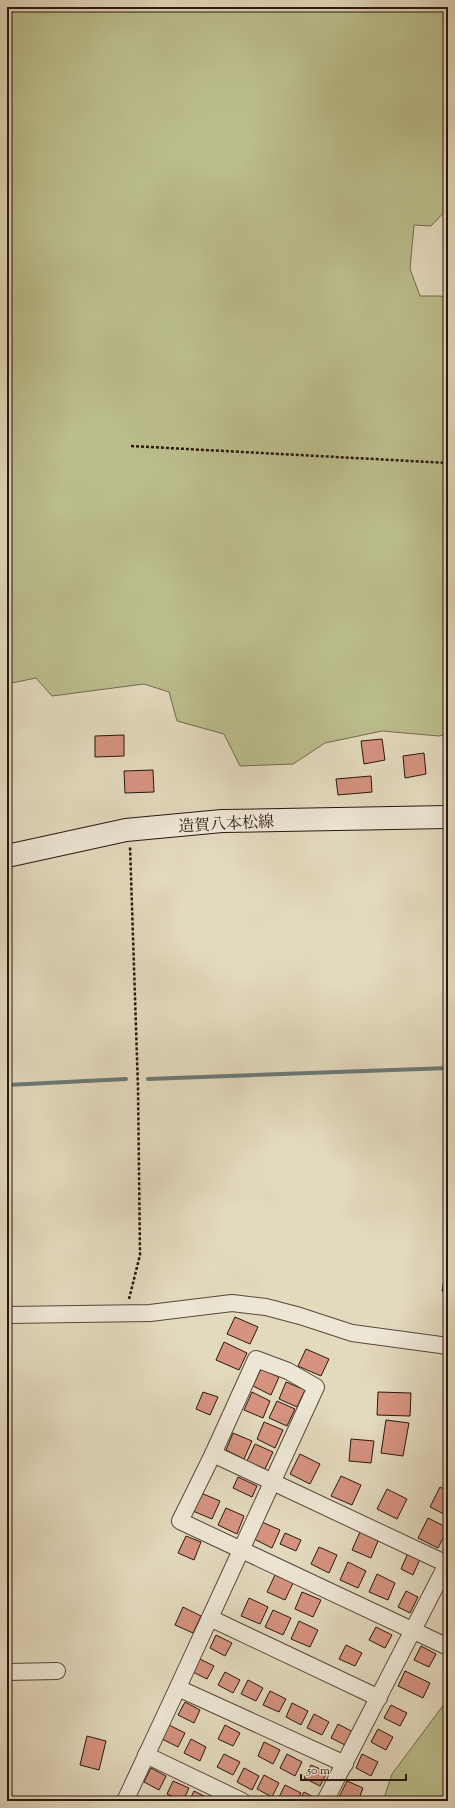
<svg xmlns="http://www.w3.org/2000/svg" width="455" height="1808" font-family="'Sorts Mill Goudy','Noto Serif JP',serif">
	<style>
		.green { fill: #bbbd8c; stroke: #726a4e }
		.lines { fill: none; stroke-linecap: round; stroke-linejoin: round }
		.stream { stroke: #6b7875; stroke-width: 4 }
		.building { fill: #d59380; stroke: #2a170f }
		.street-casing { stroke: #58483a; stroke-width: 18 }
		.secondary-casing { stroke: #2a170f; stroke-width: 24 }
		.path { stroke: #2a170f; stroke-width: 2.5; stroke-dasharray: 3 2; stroke-linecap: butt }
		.street { stroke: #ede6d4; stroke-width: 16 }
		.secondary { stroke: #ede6d4; stroke-width: 22 }
		.labels { text-anchor: middle; stroke-width: 3; stroke-linejoin: round; paint-order: stroke }
		.street-label { font-size: 16px; fill: #2a170f; stroke: #ede6d4 }
	</style>
	<rect width="100%" height="100%" fill="#e3d9bd"/>
	<filter id="stains"><feTurbulence type="fractalNoise" baseFrequency=".005" numOctaves="4"/><feColorMatrix values="0 0 0 0 .2 0 0 0 0 .09 0 0 0 0 .02 0 0 0 .5 -.17"/></filter>
	<radialGradient id="worn" r=".72"><stop offset=".6" stop-color="#630" stop-opacity="0"/><stop offset="1" stop-color="#630" stop-opacity=".3"/></radialGradient>
	<g class="green">
		<path d="M7 7H448V208L431 226 414 225 410 269 420 296H441L448 301V734L439 736 382 731 325 743 293 764 240 766 224 734 177 721 169 692 144 684 52 696 36 678 7 684Z"/>
		<path d="M448 1699V1801H383L392 1774Z"/>
	</g>
	<g class="lines">
		<g class="stream">
			<path d="M148 1079 448 1068"/>
			<path d="M7 1085 126 1079"/>
		</g>
	</g>
	<g class="building">
		<path d="M124 735V756L95 757V736Z"/>
		<path d="M382 739 385 760 364 764 361 741Z"/>
		<path d="M424 753 426 774 405 778 403 756Z"/>
		<path d="M153 770 154 792 125 793 124 771Z"/>
		<path d="M371 776 372 792 338 795 336 779Z"/>
		<path d="M446 1269 448 1270V1292L442 1291Z"/>
		<path d="M235 1317 258 1327 250 1344 227 1334Z"/>
		<path d="M224 1342 247 1353 239 1370 216 1360Z"/>
		<path d="M306 1349 329 1359 321 1376 298 1366Z"/>
		<path d="M261 1369 279 1377 271 1395 253 1386Z"/>
		<path d="M286 1382 305 1390 297 1407 279 1399Z"/>
		<path d="M203 1392 218 1397 210 1415 196 1409Z"/>
		<path d="M252 1392 270 1401 263 1418 244 1410Z"/>
		<path d="M378 1392 411 1393 410 1416 377 1415Z"/>
		<path d="M277 1401 295 1409 287 1426 269 1418Z"/>
		<path d="M386 1420 409 1423 403 1456 381 1453Z"/>
		<path d="M264 1422 283 1430 275 1448 257 1439Z"/>
		<path d="M233 1433 252 1441 244 1459 226 1450Z"/>
		<path d="M351 1439 374 1441 371 1463 349 1461Z"/>
		<path d="M255 1444 273 1452 265 1469 247 1461Z"/>
		<path d="M300 1454 320 1464 310 1484 290 1474Z"/>
		<path d="M341 1476 361 1485 352 1505 331 1496Z"/>
		<path d="M238 1477 257 1486 252 1497 233 1488Z"/>
		<path d="M440 1487 448 1491V1516L430 1507Z"/>
		<path d="M387 1489 407 1499 397 1519 377 1509Z"/>
		<path d="M201 1493 220 1501 212 1519 193 1511Z"/>
		<path d="M226 1508 244 1516 237 1534 218 1525Z"/>
		<path d="M428 1518 448 1528 438 1548 418 1538Z"/>
		<path d="M262 1522 280 1530 272 1548 254 1539Z"/>
		<path d="M360 1532 378 1541 371 1558 352 1550Z"/>
		<path d="M285 1533 301 1540 296 1551 280 1544Z"/>
		<path d="M186 1536 201 1542 194 1560 178 1553Z"/>
		<path d="M319 1547 337 1555 329 1573 311 1564Z"/>
		<path d="M408 1553 420 1559 413 1575 401 1569Z"/>
		<path d="M348 1562 366 1571 358 1588 340 1580Z"/>
		<path d="M377 1574 395 1583 388 1600 369 1592Z"/>
		<path d="M275 1575 293 1583 285 1600 267 1592Z"/>
		<path d="M406 1591 418 1597 410 1613 398 1607Z"/>
		<path d="M302 1592 321 1600 313 1617 295 1609Z"/>
		<path d="M249 1598 268 1607 260 1624 241 1616Z"/>
		<path d="M183 1607 201 1616 193 1633 175 1625Z"/>
		<path d="M273 1610 291 1618 283 1635 265 1627Z"/>
		<path d="M299 1621 318 1630 310 1647 291 1639Z"/>
		<path d="M376 1627 392 1635 385 1648 369 1640Z"/>
		<path d="M216 1635 232 1643 225 1656 210 1648Z"/>
		<path d="M346 1645 362 1653 355 1666 339 1659Z"/>
		<path d="M421 1646 436 1654 429 1667 414 1660Z"/>
		<path d="M198 1658 214 1666 207 1679 191 1671Z"/>
		<path d="M405 1671 430 1683 423 1698 398 1686Z"/>
		<path d="M225 1672 240 1680 233 1693 218 1685Z"/>
		<path d="M248 1680 263 1688 256 1701 241 1694Z"/>
		<path d="M270 1691 286 1699 279 1712 263 1705Z"/>
		<path d="M185 1702 200 1710 194 1723 178 1715Z"/>
		<path d="M292 1703 308 1711 301 1725 286 1717Z"/>
		<path d="M391 1705 407 1713 400 1726 384 1718Z"/>
		<path d="M314 1714 329 1722 322 1735 307 1728Z"/>
		<path d="M338 1724 353 1732 347 1746 331 1738Z"/>
		<path d="M169 1725 185 1733 178 1747 162 1739Z"/>
		<path d="M225 1725 240 1733 233 1746 218 1739Z"/>
		<path d="M378 1729 393 1737 386 1750 371 1742Z"/>
		<path d="M87 1736 106 1741 99 1770 80 1765Z"/>
		<path d="M191 1739 206 1747 200 1761 184 1753Z"/>
		<path d="M264 1742 280 1750 273 1764 258 1756Z"/>
		<path d="M224 1754 240 1762 233 1775 217 1767Z"/>
		<path d="M287 1754 302 1762 295 1776 280 1768Z"/>
		<path d="M362 1754 378 1762 371 1776 356 1768Z"/>
		<path d="M311 1765 327 1772 320 1786 304 1778Z"/>
		<path d="M151 1768 166 1776 159 1790 144 1782Z"/>
		<path d="M244 1768 259 1776 252 1790 237 1782Z"/>
		<path d="M264 1775 279 1783 272 1797 257 1789Z"/>
		<path d="M173 1781 189 1788 183 1801 167 1794Z"/>
		<path d="M347 1781 363 1788 358 1801H337Z"/>
		<path d="M285 1785 301 1793 297 1801H283L278 1799Z"/>
		<path d="M194 1791 210 1799 209 1801H189Z"/>
		<path d="M304 1792 319 1800V1801H299Z"/>
	</g>
	<g class="lines">
		<g class="street-casing">
			<g id="street">
				<path d="M7 1315 150 1313 232 1303 266 1307 300 1316 352 1333 448 1346"/>
				<path d="M213 1454 447 1564"/>
				<path d="M210 1618 379 1698"/>
				<path d="M7 1672 57 1671"/>
				<path d="M178 1688 345 1764"/>
				<path d="M146 1755 242 1801"/>
				<path d="M125 1801C143 1762 161 1724 179 1685 225 1586 270 1486 316 1387L288 1371 256 1359 213 1454 180 1521 448 1647"/>
				<path d="M325 1801 448 1562"/>
			</g>
		</g>
		<g class="secondary-casing">
			<path id="secondary" d="M7 856 126 830 222 821 448 817"/>
		</g>
		<g class="path">
			<path d="M131 446 448 463"/>
			<path d="M129 1299 140 1255 138 1088 130 846"/>
		</g>
		<use href="#street" class="street"/>
		<use href="#secondary" class="secondary"/>
	</g>
	<g class="labels">
		<g class="street-label">
			<text transform="translate(226 823) rotate(-3)" y="6">造賀八本松線</text>
		</g>
	</g>
	<rect width="455" height="1808" fill="none" stroke="#e3d9bd" stroke-width="24"/>
	<rect x="8" y="8" width="439" height="1792" fill="none" stroke="#2a170f" stroke-width="2"/>
	<rect x="12" y="12" width="431" height="1784" fill="none" stroke="#2a170f"/>
	<path d="M301 1774v6h105v-6" fill="none" stroke="#2a170f" stroke-width="2"/>
	<text x="307" y="1774" font-size="12" fill="#2a170f" stroke="#ede6d4" stroke-width="3" paint-order="stroke">50 m</text>
	<rect width="100%" height="100%" filter="url(#stains)"/>
	<rect width="100%" height="100%" fill="url(#worn)"/>
</svg>
